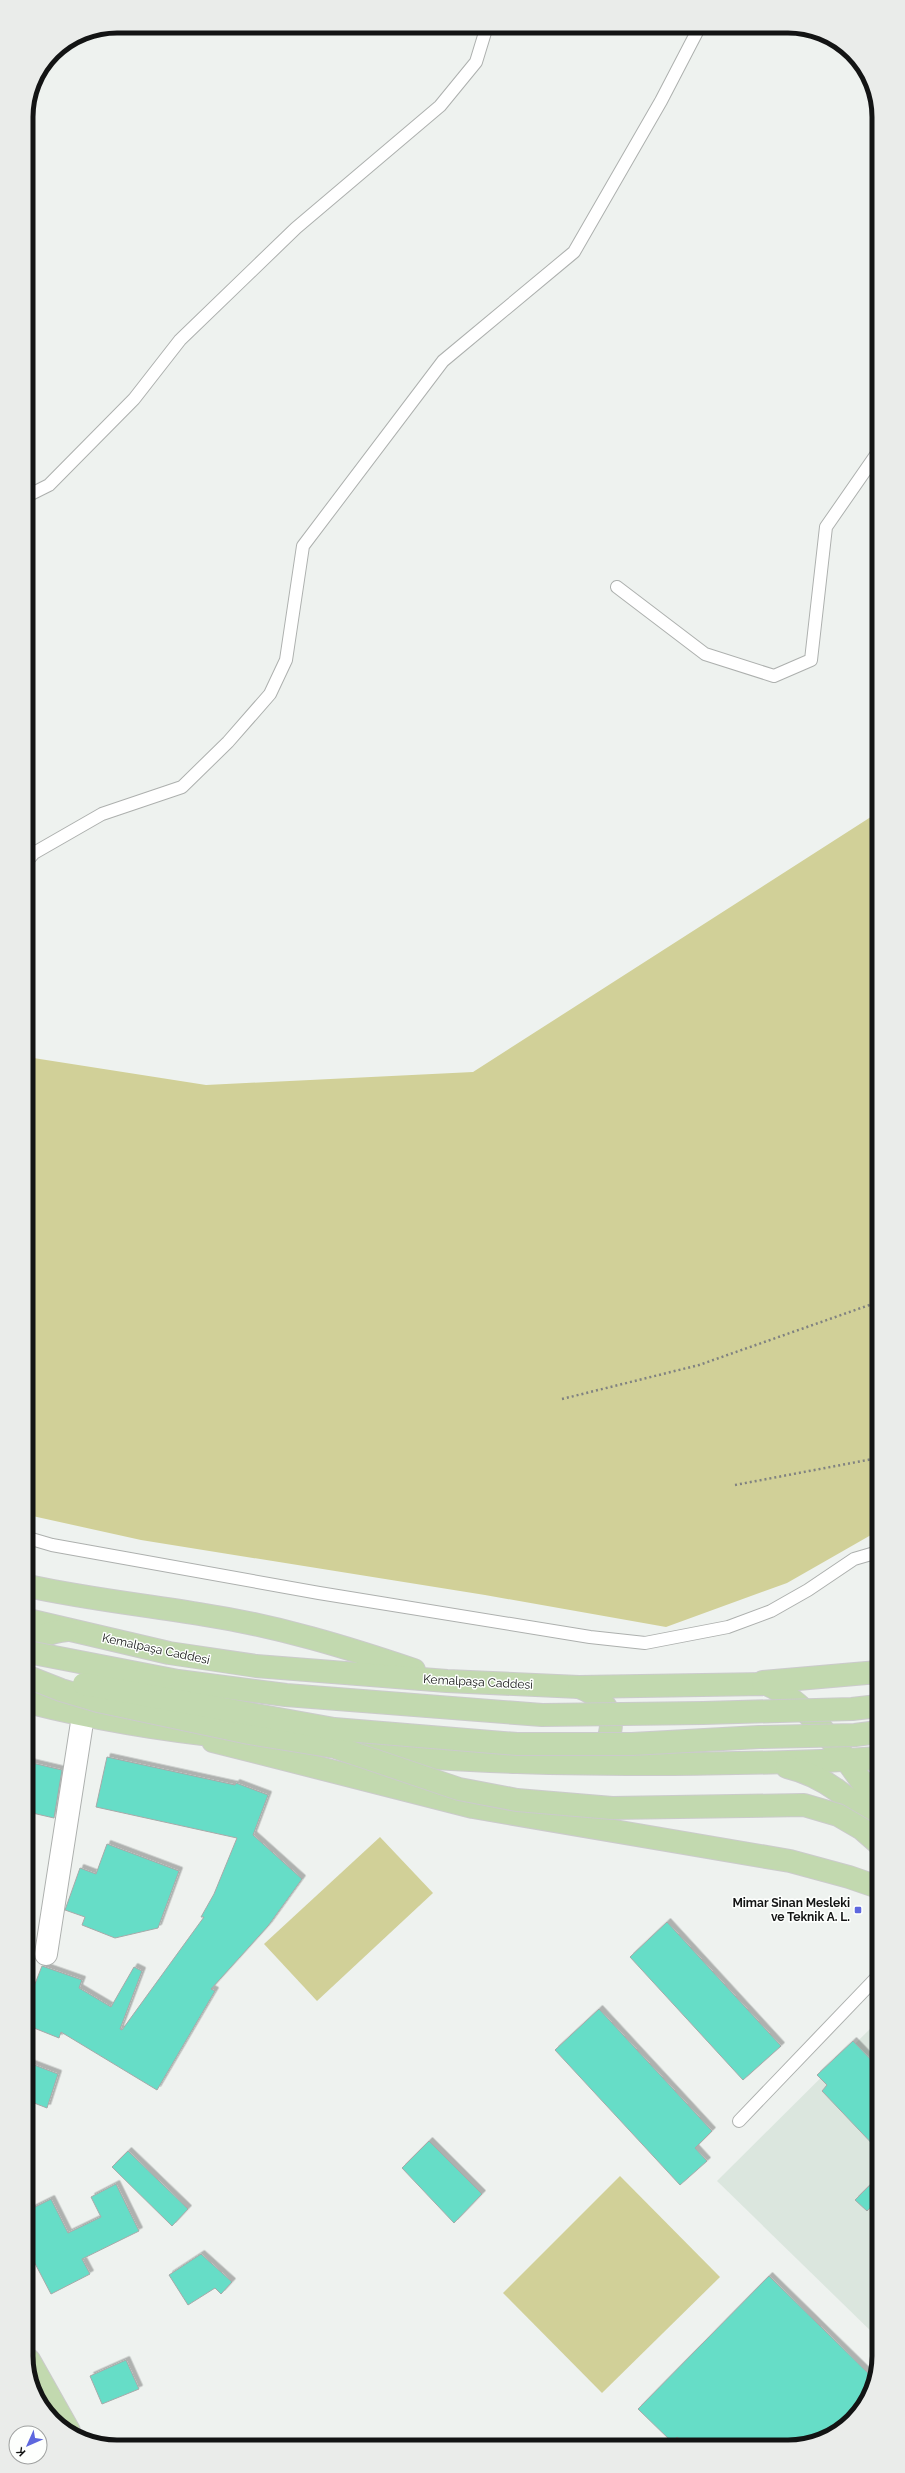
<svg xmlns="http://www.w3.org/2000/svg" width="905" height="2473" font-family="Raleway,sans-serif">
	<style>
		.built { fill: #dbe6de }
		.green { fill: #d1d098 }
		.building { fill: #66ddc7; stroke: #a6aaa9; filter: url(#shadow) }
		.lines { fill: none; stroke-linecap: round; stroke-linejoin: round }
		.lane-casing { stroke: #adb0ae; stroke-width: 14 }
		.street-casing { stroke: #adb0ae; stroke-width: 24 }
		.primary-casing { stroke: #cbcbcb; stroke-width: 24 }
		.path { stroke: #808281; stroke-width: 2.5; stroke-dasharray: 2 3; stroke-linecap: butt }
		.lane { stroke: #fff; stroke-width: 12 }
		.street { stroke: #fff; stroke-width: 22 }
		.primary { stroke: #c2d9af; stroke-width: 22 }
		.primary-bridge-casing { stroke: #cbcbcb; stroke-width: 24; stroke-linecap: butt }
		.primary-bridge { stroke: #c2d9af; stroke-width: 22 }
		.poi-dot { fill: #5d67de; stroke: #fdfffd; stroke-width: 1.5 }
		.labels { text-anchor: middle; stroke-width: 3; stroke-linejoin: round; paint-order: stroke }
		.street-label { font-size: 12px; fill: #131414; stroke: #fdfffd }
		.poi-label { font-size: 12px; font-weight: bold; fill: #131414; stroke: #fdfffd; text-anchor: end }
		.rim { fill: none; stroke: #131414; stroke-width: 5 }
	</style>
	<defs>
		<filter id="shadow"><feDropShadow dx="3.5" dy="-3.5" stdDeviation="0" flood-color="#0004"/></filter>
	</defs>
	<rect width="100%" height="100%" fill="#eef2ef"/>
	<path class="built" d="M879 2020V2339L717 2181Z"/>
	<g class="green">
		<path d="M877 813 878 1531 787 1583 666 1627 485 1595 141 1540 28 1515 27 1057 206 1085 473 1072Z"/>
		<path d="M380 1837 433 1893 317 2001 264 1944Z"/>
		<path d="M620 2176 720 2277 602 2393 503 2293Z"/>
	</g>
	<g class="building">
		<path d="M107 1757 235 1785 236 1783 268 1795 253 1835 302 1879 268 1926 211 1989 215 1991 157 2090 61 2032 59 2038 29 2026V1999L42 1966 82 1980 79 1988 111 2007 134 1967 142 1971 120 2029 122 2030 204 1917H201L214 1894 237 1838 96 1807Z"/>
		<path d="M28 1762 62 1770 54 1818 28 1812Z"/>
		<path d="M107 1844 179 1871 158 1928 115 1938 82 1925 85 1917 65 1910 80 1868 96 1874Z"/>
		<path d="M667 1922 781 2046 743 2080 630 1957Z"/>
		<path d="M599 2009 712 2131 695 2148 707 2161 680 2185 555 2050Z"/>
		<path d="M853 2041 879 2068V2151L822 2091 827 2085 817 2075Z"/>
		<path d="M29 2063 58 2074 47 2108 29 2101Z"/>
		<path d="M429 2141 482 2194 454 2223 402 2168Z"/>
		<path d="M128 2151 188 2209 172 2226 112 2167Z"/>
		<path d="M879 2176V2199L867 2211 855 2200Z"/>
		<path d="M116 2184 139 2231 82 2259 90 2274 51 2294 29 2252V2210L51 2199 68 2233 101 2217 91 2197Z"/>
		<path d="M201 2254 232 2282 221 2294 215 2288 188 2305 169 2275Z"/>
		<path d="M769 2276 872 2377 860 2411 812 2444H685L677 2437 672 2442 638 2409Z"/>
		<path d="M126 2360 139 2389 102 2404 90 2376Z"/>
	</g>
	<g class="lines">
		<g class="lane-casing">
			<g id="lane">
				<path d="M27 496 49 485 134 399 180 340 296 228 440 106 476 62 487 26"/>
				<path d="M617 587 705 654 774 676 811 660 826 527 876 455"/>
				<path d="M27 861 34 853 102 814 182 787 228 742 270 694 286 660 303 546 443 361 574 252 661 101 700 26"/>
				<path d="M28 1538 52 1545 319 1593 590 1637 645 1643 728 1627 771 1611 808 1590 854 1559 878 1552"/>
				<path d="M739 2121 878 1976"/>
			</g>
		</g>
		<g class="street-casing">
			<path id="street" d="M46 1954 83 1716"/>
		</g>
		<g class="primary-casing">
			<g id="primary">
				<path d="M28 1586C87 1599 146 1605 205 1615 277 1626 346 1647 414 1670"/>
				<path d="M28 1620 169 1653 256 1666 447 1681 579 1687 766 1684C812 1703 848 1764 878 1804"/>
				<path d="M28 1650C38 1636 50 1632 67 1630"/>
				<path d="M763 1682 878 1672"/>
				<path d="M579 1687C614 1700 622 1732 594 1758"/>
				<path d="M28 1702C95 1719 162 1730 230 1737"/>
				<path d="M213 1741 473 1807 790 1861 849 1877 878 1887"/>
				<path d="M362 1751C465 1763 569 1764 673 1764 741 1763 810 1763 878 1758"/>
				<path d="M787 1767C825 1776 853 1800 878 1829"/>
				<path d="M29 2360 69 2431"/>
			</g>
		</g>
		<g class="path">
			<path d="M562 1399 699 1365 878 1302"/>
			<path d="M735 1485 878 1458"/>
		</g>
		<use href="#lane" class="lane"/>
		<use href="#street" class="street"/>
		<use href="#primary" class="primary"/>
		<g class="primary-bridge-casing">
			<g id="primary-bridge">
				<path d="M28 1652 178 1681 286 1695 542 1715 703 1713 852 1709 878 1706"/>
				<path d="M28 1677 61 1690 98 1701 249 1733 335 1747 459 1789 517 1800 612 1808 804 1805 838 1815 862 1829 878 1843"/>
				<path d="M84 1684 334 1729 517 1744H632L759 1737 855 1735 878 1732"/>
			</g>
		</g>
		<use href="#primary-bridge" class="primary-bridge"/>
	</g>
	<rect class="poi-dot" x="854" y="1906" width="8" height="8" rx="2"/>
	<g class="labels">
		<g class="street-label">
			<text transform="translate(156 1649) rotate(12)" y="4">Kemalpaşa Caddesi</text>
			<text transform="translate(478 1682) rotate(3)" y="4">Kemalpaşa Caddesi</text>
		</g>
		<g class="poi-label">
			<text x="850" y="1907">Mimar Sinan Mesleki<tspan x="850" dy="14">ve Teknik A. L.</tspan></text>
		</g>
	</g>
	<path d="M0 0H905V2473H0ZM117 33H788A84 84 0 0 1 872 117V2356A84 84 0 0 1 788 2440H117A84 84 0 0 1 33 2356V117A84 84 0 0 1 117 33Z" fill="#eaecea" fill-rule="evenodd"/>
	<path class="rim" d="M117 33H788A84 84 0 0 1 872 117V2356A84 84 0 0 1 788 2440H117A84 84 0 0 1 33 2356V117A84 84 0 0 1 117 33Z"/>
	<g transform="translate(28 2445) rotate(225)"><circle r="19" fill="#fdfffd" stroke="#9fa1a0"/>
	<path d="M0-3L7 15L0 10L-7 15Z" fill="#5d67de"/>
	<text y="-6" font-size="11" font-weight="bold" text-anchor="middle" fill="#131414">K</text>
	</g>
</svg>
